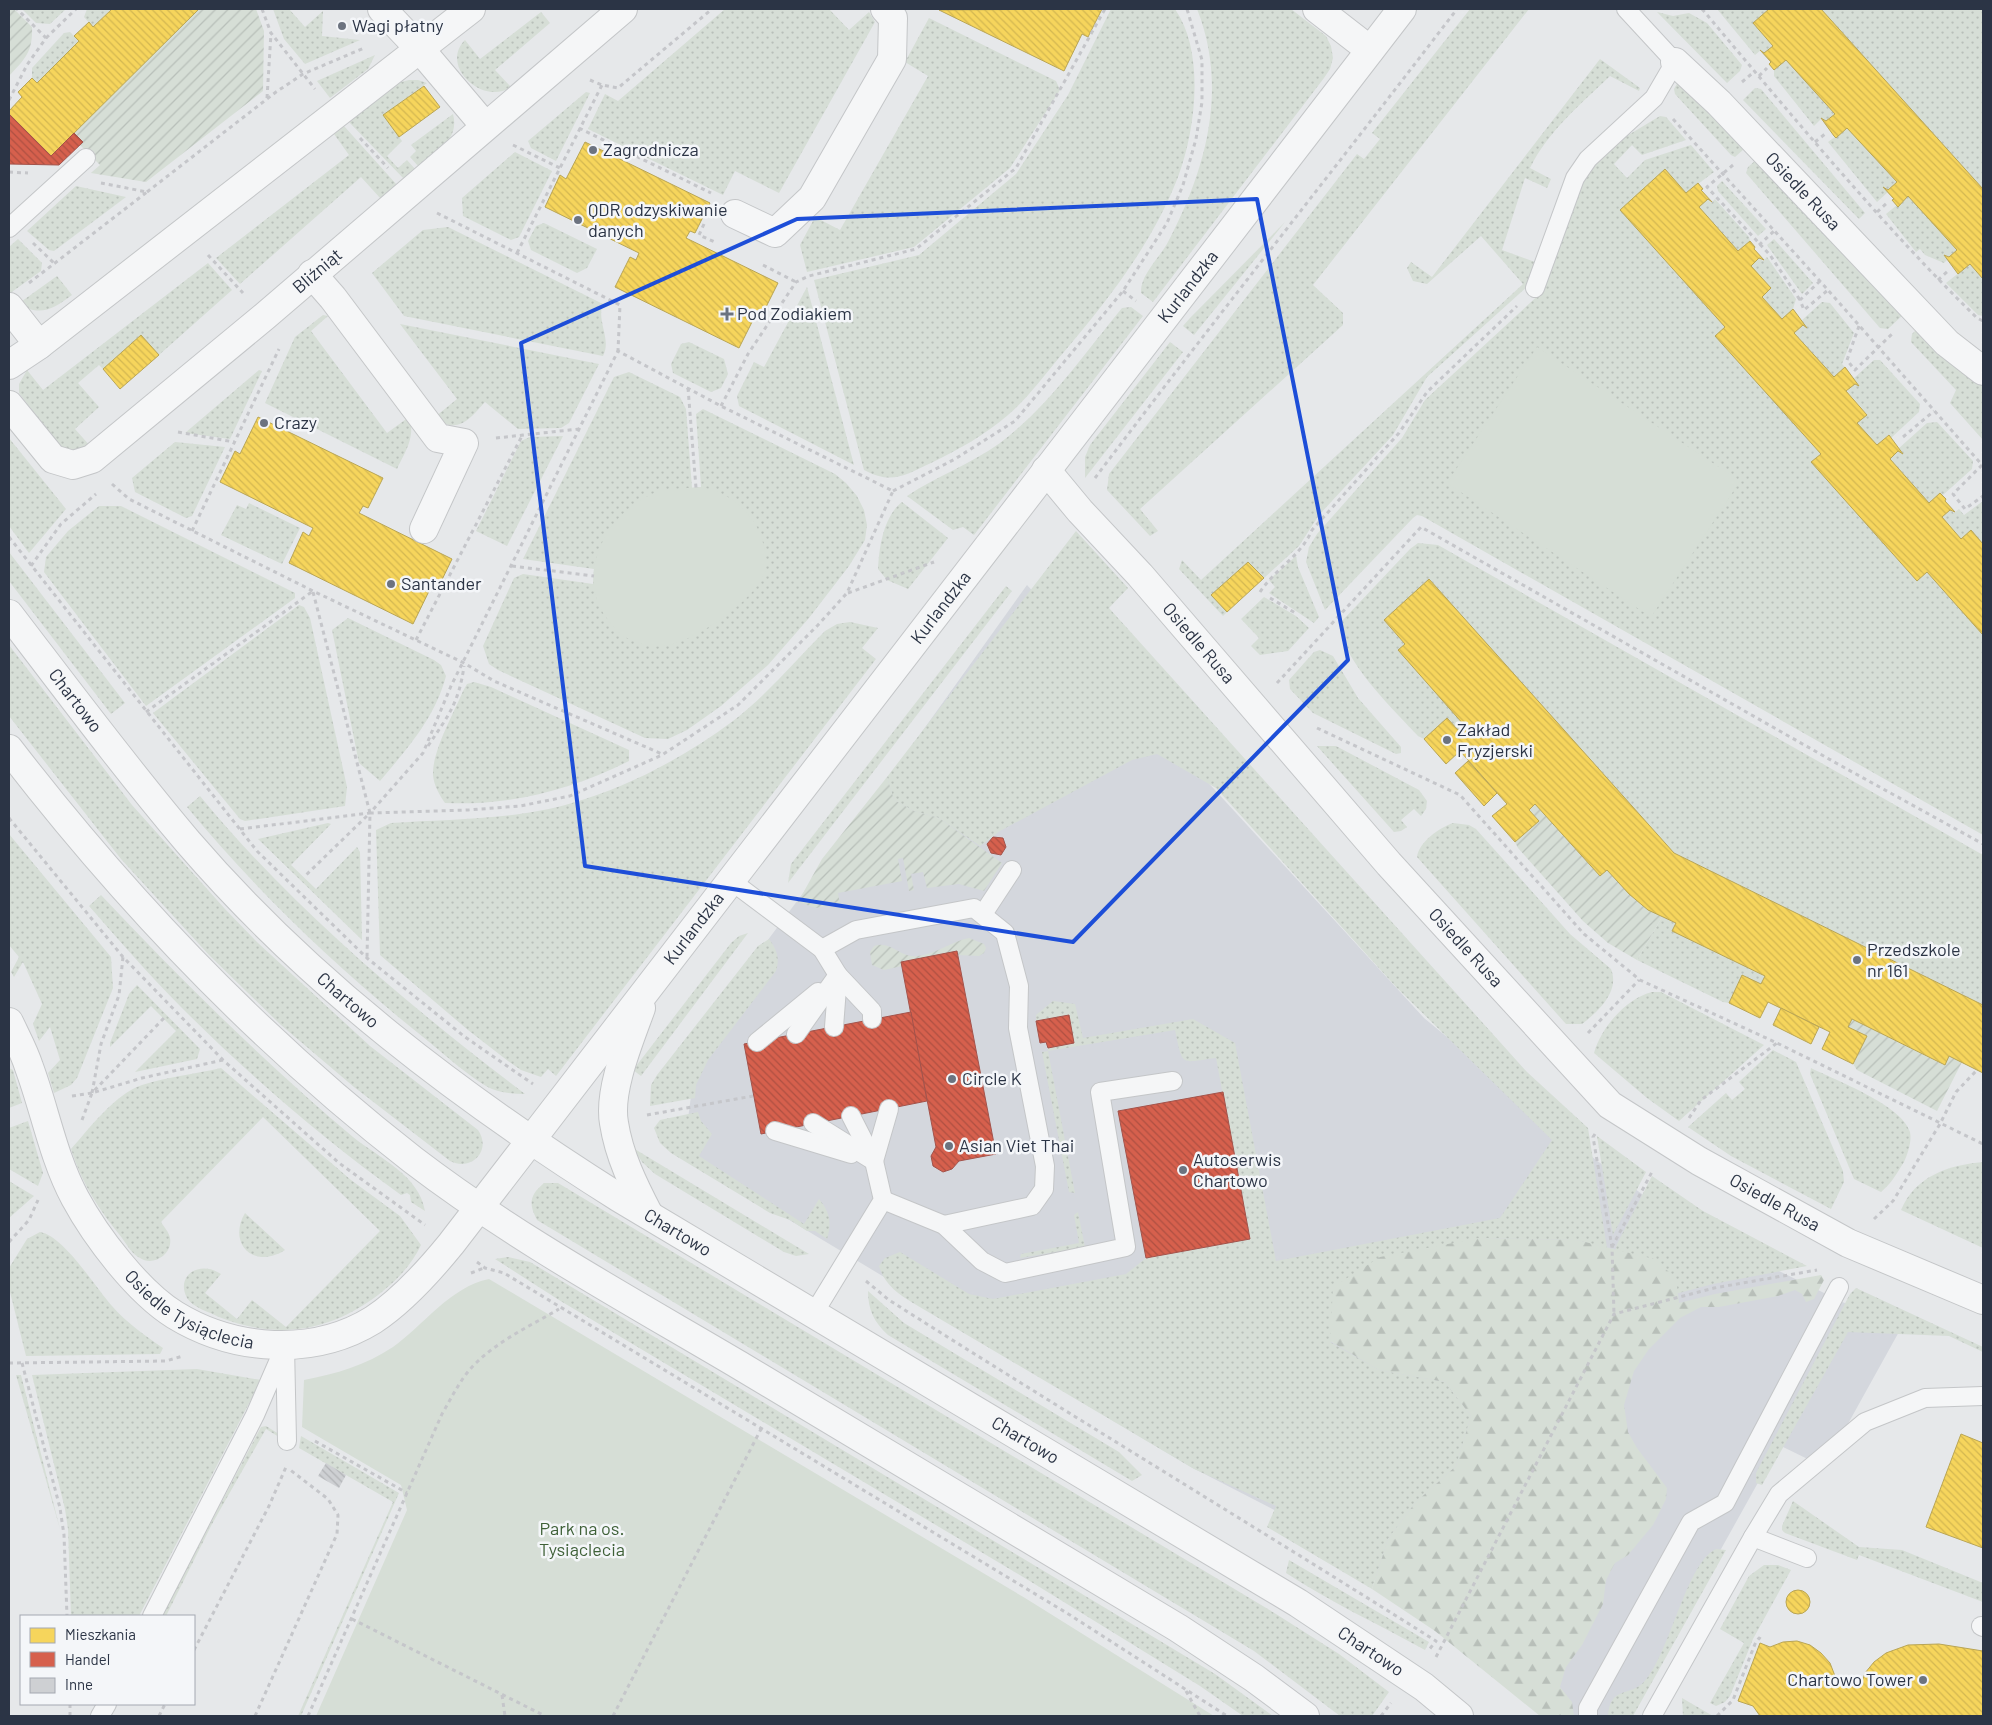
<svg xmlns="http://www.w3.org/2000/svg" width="1992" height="1725" font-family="Barlow,sans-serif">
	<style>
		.built { fill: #d4d7dd }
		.grass { fill: url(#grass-dots) }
		.forest { fill: url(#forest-firs) }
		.park { fill: #d6ded6 }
		.garden { fill: url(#garden-furrows) }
		.homes { fill: url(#homes-back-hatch); stroke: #b9a555 }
		.shops { fill: url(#shops-back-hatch); stroke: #a3534b }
		.building { fill: url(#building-back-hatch) }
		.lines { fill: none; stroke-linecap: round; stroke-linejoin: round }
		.service-casing { stroke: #c4c6c8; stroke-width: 20 }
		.minor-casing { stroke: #c4c6c8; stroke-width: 30 }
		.tertiary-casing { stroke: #c4c6c8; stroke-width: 30 }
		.path { stroke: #c5c6ca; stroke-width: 3; stroke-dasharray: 4 4; stroke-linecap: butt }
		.service { stroke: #f5f6f7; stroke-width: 18 }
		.minor { stroke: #f5f6f7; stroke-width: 28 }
		.tertiary { stroke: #f5f6f7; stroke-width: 28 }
		.marked { fill: none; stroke: #1d4ed8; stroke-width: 4; stroke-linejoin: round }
		.poi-dot { fill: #6c737f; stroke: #f4f6f9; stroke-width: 2 }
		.labels { text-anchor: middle; stroke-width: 5; stroke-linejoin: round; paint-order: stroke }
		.poi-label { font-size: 18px; fill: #2b3445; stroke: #f4f6f9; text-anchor: start }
		.street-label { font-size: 18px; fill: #2b3445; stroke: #f4f6f9 }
		.park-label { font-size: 18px; fill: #3f6138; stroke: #f4f6f9 }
	</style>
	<defs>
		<pattern id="grass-dots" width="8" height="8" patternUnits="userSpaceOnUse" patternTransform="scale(1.25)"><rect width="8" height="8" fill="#d6ded6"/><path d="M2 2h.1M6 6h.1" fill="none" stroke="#b8bfb9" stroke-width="1.8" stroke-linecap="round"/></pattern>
		<pattern id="forest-firs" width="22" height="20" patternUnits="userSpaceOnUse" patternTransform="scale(1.25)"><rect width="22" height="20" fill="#d6ded6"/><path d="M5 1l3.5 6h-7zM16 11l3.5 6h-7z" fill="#b8bfb9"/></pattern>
		<pattern id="garden-furrows" width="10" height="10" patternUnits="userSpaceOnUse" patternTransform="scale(1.25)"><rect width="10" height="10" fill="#d6ded6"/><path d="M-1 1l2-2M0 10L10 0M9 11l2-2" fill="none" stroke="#b8bfb9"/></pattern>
		<pattern id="homes-back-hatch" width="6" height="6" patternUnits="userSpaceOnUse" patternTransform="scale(1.25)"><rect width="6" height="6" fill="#f6d55c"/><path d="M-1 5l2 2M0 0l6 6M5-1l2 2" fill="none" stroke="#d3b751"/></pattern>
		<pattern id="shops-back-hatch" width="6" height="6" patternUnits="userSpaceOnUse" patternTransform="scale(1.25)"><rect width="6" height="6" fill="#d6604d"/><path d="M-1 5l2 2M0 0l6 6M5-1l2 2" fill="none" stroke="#ae5042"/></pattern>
		<pattern id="building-back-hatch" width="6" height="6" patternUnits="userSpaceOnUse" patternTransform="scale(1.25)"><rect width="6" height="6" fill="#ced0d3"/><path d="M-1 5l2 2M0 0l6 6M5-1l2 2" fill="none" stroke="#b1b3b6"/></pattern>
	</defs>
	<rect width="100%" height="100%" fill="#e6e8ea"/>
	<path class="built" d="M1027 585 1424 1018 1596 1160 1646 1197 1703 1234 1900 1330 1824 1467 1779 1445 1628 1716H1570L1288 1517 1191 1467 961 1330 969 1328 683 1156 694 1074 761 949 876 796Z"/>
	<g class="grass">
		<path d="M22 9H66L50 24 36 23Z"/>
		<path d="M87 9H111L93 27 84 17Z"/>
		<path d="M273 9H289L305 27 323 11 322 36 360 40 305 64 284 39Z"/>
		<path d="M725 9H829L849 30 869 12 875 22 779 193 735 171 723 195 588 129 605 94 618 101Z"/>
		<path d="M1111 9H1175C1205 52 1196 129 1178 177 1152 245 1105 304 1058 359 1042 378 1027 399 1008 415 985 435 958 450 931 463 905 475 892 485 864 470L814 280 919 255 1016 174 1068 95Z"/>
		<path d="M1197 9H1291L1326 36 1331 46 1333 58 1330 69 1324 78 1153 302 1141 293C1140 274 1161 257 1169 240 1207 167 1228 87 1197 9Z"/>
		<path d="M1470 9H1529L1313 285 1343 313V325L1140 509 1158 531 1150 536 1107 490 1109 474 1357 154 1364 159 1380 139 1372 133Z"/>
		<path d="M1717 9H1769L1753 23 1773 46 1764 53 1761 50 1755 55Z"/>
		<path d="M1821 9H1983V189Z"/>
		<path d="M541 12 550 23 495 70 511 87C483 106 439 66 465 40L480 59Z"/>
		<path d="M1657 12 1673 16 1689 13 1707 23 1742 65 1740 71 1727 83Z"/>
		<path d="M929 18 1056 81 1060 90 1010 168 914 247 807 272 800 245 815 217 840 230 928 76 905 62Z"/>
		<path d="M70 32 79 41 37 83 32 78V68L64 33Z"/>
		<path d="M375 55 368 69 330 98 317 81Z"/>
		<path d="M1600 59 1640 88 1639 91 1610 76C1581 104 1548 131 1530 168L1551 179 1547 188 1525 178 1502 250 1535 262 1529 285 1427 377 1393 435 1319 515 1299 546 1264 578 1248 562 1211 595 1227 612 1223 616 1179 569 1182 560 1201 580 1523 284 1481 236 1427 284 1413 281 1407 268 1411 262 1432 277Z"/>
		<path d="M1786 60 1835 114 1826 121 1822 118 1814 126 1774 76V70Z"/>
		<path d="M409 80H418L427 83 383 115 402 141 387 156 398 168 407 160 415 169 404 179 349 122 401 82Z"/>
		<path d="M1678 82 1744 149 1735 157 1731 155 1675 94 1674 89Z"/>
		<path d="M1755 88 1761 89 1865 213 1859 219 1743 100Z"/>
		<path d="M586 92 590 93 556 161 531 148 528 141Z"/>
		<path d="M453 114C460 140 436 152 418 166L410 157 416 151 411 145Z"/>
		<path d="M1660 116 1666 117 1686 140 1642 155 1632 145 1614 164 1627 178 1645 160 1691 145 1714 172 1686 193 1666 170 1620 210 1725 327 1821 454 1811 462 1917 581 1927 572 1983 635V835L1422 516 1417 515 1413 518 1325 610 1306 562 1309 547 1317 534 1402 438 1425 400 1544 290 1567 213 1589 167 1625 137Z"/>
		<path d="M344 126 397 185 381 199 361 177 240 284 216 258 349 155 334 134Z"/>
		<path d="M1847 128 1897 182 1888 190 1884 187 1888 192 1877 202 1828 142Z"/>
		<path d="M515 152 552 171 519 237 511 240 463 216 462 198Z"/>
		<path d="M1756 160 1905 313 1888 329 1880 328 1746 173 1748 167Z"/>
		<path d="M1722 181 1766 229 1758 236 1718 191 1717 186Z"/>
		<path d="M76 186 126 197 54 251 49 250 27 231Z"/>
		<path d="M1908 196 1957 250 1949 257 1944 254 1948 259 1944 263 1925 255 1920 249 1916 252 1886 214Z"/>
		<path d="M1708 199 1711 203 1715 199 1749 237 1750 241 1738 251 1699 207Z"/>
		<path d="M1285 222 1194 335 1183 326 1190 318Z"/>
		<path d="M544 223 597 249 587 268 577 273 531 250 528 241 536 226Z"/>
		<path d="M448 227 603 304C596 321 612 339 603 356L404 316 372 273 423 230Z"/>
		<path d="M18 239 42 263 41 271 9 294V247Z"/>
		<path d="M1774 239 1813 283 1802 294 1767 245Z"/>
		<path d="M1767 257 1796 299 1793 309 1782 319 1762 297 1771 288 1751 266 1759 258 1763 261Z"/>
		<path d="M208 263 232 290 159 355 141 335 103 369 99 365 78 383 99 407 75 429 91 447C80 454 68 453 58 444L19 393V384L27 370 43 390Z"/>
		<path d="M1970 264 1983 279V316L1978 315 1946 283Z"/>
		<path d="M57 276 72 295C53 309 41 317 18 304Z"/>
		<path d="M807 287 854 465 739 406 737 396 754 362 764 367Z"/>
		<path d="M1822 302 1830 303 1854 333 1842 364 1845 367 1834 377 1794 333 1803 325 1807 328 1801 321Z"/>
		<path d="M1131 307 1143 316 974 535 963 527 953 530 907 496C937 476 971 464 1000 443 1048 407 1084 354 1122 308Z"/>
		<path d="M323 315 328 316 311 331 387 433 409 417C416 437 405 452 397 469L265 403 295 337Z"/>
		<path d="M400 324 599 364 569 423 561 428 518 429 485 402C470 419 457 436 435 417L457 399Z"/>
		<path d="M1919 327 1983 384V440L1950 403 1956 390 1911 342 1912 334Z"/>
		<path d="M689 342 724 359 728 374 721 388 711 392 673 373 671 364 681 344Z"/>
		<path d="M1170 342 1183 352 1085 478V457L1090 445Z"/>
		<path d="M1874 360H1880L1920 404 1919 412 1891 438 1888 435 1877 445 1857 423 1867 414 1847 391 1855 384 1859 386 1853 379Z"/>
		<path d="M259 370 262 371 230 439 185 433Z"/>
		<path d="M629 372 680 397 686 409 692 488 701 487 696 414 703 409 835 474 846 483 857 496 864 510 867 525 865 540 849 566 809 618 768 665 721 706 687 730 668 739 645 738 498 670 489 664 483 646 514 578 523 574 593 584 594 569 523 559 614 377Z"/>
		<path d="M1937 422 1973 461 1972 469 1943 495 1940 493 1929 503 1890 459 1898 451 1902 454 1898 449 1927 423Z"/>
		<path d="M563 436 507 546 476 531 521 441 530 437Z"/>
		<path d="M9 438 66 509 29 553 9 526Z"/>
		<path d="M175 442 225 447 192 516 186 518 135 492 132 478Z"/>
		<path d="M1983 501V544L1971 530 1961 539 1942 517 1950 510 1954 513 1959 509 1964 515Z"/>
		<path d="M902 502 948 538 908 589 887 580 878 569C879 546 884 516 902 502Z"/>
		<path d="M249 503 300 528 282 564 221 535 237 505 246 509Z"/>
		<path d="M99 506H121L295 593V598L146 706 44 572 46 557 68 531Z"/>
		<path d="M1076 531 1128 588 1109 608 1527 1072 1588 1128 1607 1248 1577 1240 1479 1238 1330 1342 1379 1370 1445 1382 1471 1416 1456 1466 1415 1503 1388 1539 1372 1589 1267 1527 1276 1506 1194 1469 913 1303C898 1294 884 1284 879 1266L885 1258 900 1252 969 1294 993 1299 1126 1274 1146 1258 1250 1239 1216 1058C1181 1062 1183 1069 1175 1030L1048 1051 1075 1193 1069 1192 1042 1052 1048 1051V1048L1073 1043 1069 1015 1036 1021V1015L1053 1001 1075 1004 1083 1038 1193 1019 1235 1043 1276 1261 1500 1218 1552 1140 1396 987 1216 788 1157 754 1132 760 1000 831 980 846 939 818 914 811 894 800 887 777Z"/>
		<path d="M1418 543 1438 545 1983 855V1005L1674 853 1429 580 1384 620 1405 644 1464 725 1458 730 1447 718 1424 739 1418 736C1394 710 1352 670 1342 636 1340 631 1342 626 1342 621L1410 549Z"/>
		<path d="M9 552 125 703 111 714 9 581Z"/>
		<path d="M1296 556 1298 567 1319 617 1314 623 1269 593 1275 587 1269 580Z"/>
		<path d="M1006 586 1012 591 788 883 791 864Z"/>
		<path d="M1264 597 1296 616 1309 628 1288 651 1260 655 1251 646 1259 638 1241 619Z"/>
		<path d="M299 605 304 607 310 618 347 787 345 806 245 821 240 819 153 713Z"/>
		<path d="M348 618 434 660 441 665 446 676C435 718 407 749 380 781L359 763 332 630Z"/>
		<path d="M850 622 878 628 862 648 876 659 556 1076 548 1069 541 1077 521 1070 508 1061 468 1030 380 955 376 830 391 823C449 819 516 820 572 803 629 787 686 756 733 721 766 696 795 661 825 631L837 624Z"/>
		<path d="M9 645 132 805 225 909 258 943 370 1046 478 1130C492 1150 472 1172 450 1161L354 1087 281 1025 209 955 121 859 9 716Z"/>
		<path d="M1320 650 1333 656 1358 698 1401 747V753L1396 754 1313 713 1290 689 1289 680 1314 652Z"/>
		<path d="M474 682 491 687 629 750V761C572 790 509 806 445 803 439 794 434 786 433 775 432 751 454 713 463 691L467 684Z"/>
		<path d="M1317 746H1336L1419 790 1427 801 1426 809 1421 816 1414 809 1401 820 1407 827 1401 831 1394 832Z"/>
		<path d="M200 796C293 909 408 1005 525 1094 514 1094 503 1093 492 1089 473 1080 445 1055 428 1041 341 972 258 893 187 807Z"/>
		<path d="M328 823 331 824 291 865 316 889 357 847 360 852 362 940 258 839Z"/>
		<path d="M1453 823 1469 825 1476 829 1570 934 1611 969C1620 991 1599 1011 1582 1024H1566L1417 857C1419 842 1439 828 1453 823Z"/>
		<path d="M9 834 111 957 113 988 77 1078 71 1085 54 1093 48 1073 60 1060 50 1027 39 1041 33 1024 42 1004 23 962 14 977 11 972 19 957 9 945Z"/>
		<path d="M101 895C181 980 263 1061 353 1137 379 1158 419 1175 425 1211L411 1202 410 1195 407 1193 401 1195C323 1139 249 1075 181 1007 149 975 119 940 89 906Z"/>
		<path d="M1662 917 1676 923 1672 931 1765 976 1761 984 1742 975 1729 1003 1723 1002 1637 960Z"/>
		<path d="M748 933 641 1076 633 1070 731 943 739 936Z"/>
		<path d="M769 939C777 950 780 958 776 971L708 1060 696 1085 695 1098 650 1106 651 1085 657 1075 758 946Z"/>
		<path d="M137 985 200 1049 197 1059 135 1072 176 1031 151 1006 110 1047V1043L129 994Z"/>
		<path d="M1652 992H1661L1764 1045 1679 1121 1647 1098 1594 1053C1601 1027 1627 998 1652 992Z"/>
		<path d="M1773 1050 1796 1062 1843 1171 1844 1182 1831 1209 1731 1156 1688 1127 1726 1093 1732 1100 1745 1089 1739 1082Z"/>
		<path d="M9 1068 13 1070 22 1103 9 1108Z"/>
		<path d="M221 1068 351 1180 400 1216 421 1245C412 1264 399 1278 383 1291 334 1331 279 1341 219 1317 210 1312 193 1308 187 1298 175 1275 200 1260 221 1274L205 1293 237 1319 252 1300 286 1327 380 1231 263 1117 161 1222C164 1227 169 1232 170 1238 173 1254 153 1267 140 1258 132 1254 127 1245 122 1238 99 1210 82 1184 71 1149 89 1129 115 1094 142 1085 167 1077 195 1074 221 1068Z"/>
		<path d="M1811 1068C1835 1080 1902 1105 1910 1132 1912 1141 1908 1153 1904 1162 1897 1173 1891 1184 1881 1192L1854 1179 1810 1074Z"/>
		<path d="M698 1112 701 1121 712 1134 699 1156 804 1224 819 1199C830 1212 832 1223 827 1239L815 1231H807L790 1220 770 1213 671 1153 660 1143 654 1128 660 1120Z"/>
		<path d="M28 1121 43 1173 38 1186 9 1169V1128Z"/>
		<path d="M1597 1136 1646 1172 1613 1235Z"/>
		<path d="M633 1148 809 1254 796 1256 784 1252 655 1174 642 1162Z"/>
		<path d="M1983 1162V1248L1901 1210C1915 1176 1949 1165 1983 1162Z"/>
		<path d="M1652 1176 1703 1211 1807 1266 1713 1284 1622 1308 1614 1256 1617 1244Z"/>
		<path d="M9 1181 34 1196 9 1218Z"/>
		<path d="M544 1183H558L1276 1614 1339 1654 1389 1692 1372 1716H1340L1254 1651 537 1220C528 1203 530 1195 544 1183Z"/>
		<path d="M1078 1212 1085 1247 1020 1258 1021 1254 1079 1243 1074 1215Z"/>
		<path d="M245 1213 285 1250C254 1270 227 1244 245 1213Z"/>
		<path d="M40 1232C64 1236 95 1287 112 1306 127 1323 144 1335 163 1348L160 1354 26 1356 9 1288V1268L27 1239Z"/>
		<path d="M508 1257 530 1262 1215 1674 1273 1716H1243L1200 1686 1033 1583 559 1300 495 1259Z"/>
		<path d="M1856 1288 1983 1347V1352L1949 1336 1848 1332 1762 1485 1756 1483V1473L1850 1294Z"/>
		<path d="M868 1291 904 1323 1119 1452 1142 1475 1132 1481 888 1335C874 1322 868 1310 868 1291Z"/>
		<path d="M197 1369 261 1380 139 1616H71L68 1529 65 1509 32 1375Z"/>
		<path d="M16 1375H21L60 1529Z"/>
		<path d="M266 1426 279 1434V1437L266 1429 212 1524 166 1616H162L261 1427Z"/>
		<path d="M301 1436 399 1493 301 1716H298L393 1502 299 1448Z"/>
		<path d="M1793 1501 1859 1547 1902 1550 1983 1583V1602L1859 1555 1857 1560 1785 1533 1782 1530V1526Z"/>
		<path d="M1716 1549 1726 1550 1633 1716H1608C1610 1686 1629 1697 1644 1682 1670 1654 1686 1563 1716 1549Z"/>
		<path d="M1289 1560 1429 1642 1425 1650C1378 1624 1330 1602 1286 1573Z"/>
		<path d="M1764 1565H1778L1791 1570 1753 1639 1730 1696 1725 1702 1716 1706 1710 1703 1744 1643 1720 1629 1749 1576Z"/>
		<path d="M1682 1698 1713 1716H1683Z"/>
	</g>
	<path class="forest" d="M1479 1238 1577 1240 1654 1259 1676 1278 1679 1303 1715 1294 1821 1275 1824 1280 1814 1299 1806 1302 1802 1294 1795 1290 1778 1296 1719 1307H1701L1680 1318 1649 1349 1634 1371 1624 1405 1628 1432 1637 1448 1667 1488 1666 1499 1653 1525 1628 1555 1615 1563 1606 1580 1603 1604 1582 1645 1566 1667 1560 1687 1572 1702 1574 1716H1540L1435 1631 1372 1589 1388 1539 1415 1503 1456 1466 1471 1416 1445 1382 1379 1370 1330 1341 1333 1287 1380 1257Z"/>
	<g class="park">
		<path d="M1537 347 1740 481 1651 617 1447 483Z"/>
		<path d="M701 487C734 493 761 519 765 553 765 557 767 563 766 568 760 598 693 643 664 646 652 647 643 645 631 640 621 636 612 626 606 617 576 576 604 519 646 497 663 487 683 489 701 487Z"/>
		<path d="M489 1279 1025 1598 1214 1716H316L407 1510 401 1485 302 1427 304 1380C336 1374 366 1365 393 1347 424 1325 450 1287 489 1279Z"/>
	</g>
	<g class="garden">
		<path d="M9 9H14L32 27C33 52 25 59 9 76Z"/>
		<path d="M199 9H256L264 31 263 91 146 182 91 173 100 165 80 145 83 142 74 133Z"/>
		<path d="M887 777 894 800 914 811 939 818 1002 863 984 891 959 884 927 888 923 872 911 874 914 890 909 891 903 858 898 859 902 881 838 893 840 904 816 908 798 902 822 859Z"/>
		<path d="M1535 804 1600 876 1607 870C1624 889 1639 905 1662 917L1637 960 1608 943 1583 921 1518 848 1515 842 1539 821 1529 810Z"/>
		<path d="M969 938 984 944 986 948 984 953 979 956 958 955 957 951 901 962 902 966 884 970 872 965 870 952 874 946C889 941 897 954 911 956 930 958 952 941 969 938Z"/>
		<path d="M1852 1019 1944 1065 1949 1056 1962 1062 1937 1111 1857 1070 1853 1064 1867 1036 1848 1027Z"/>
	</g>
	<g class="homes">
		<path d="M112 9H199L51 156 9 114V111L22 97 18 92 32 78 37 83 79 41 74 36 89 22 93 27Z"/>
		<path d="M1102 9 1088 37 1082 34 1064 71 939 10Z"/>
		<path d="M1769 9H1821L1983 189V279L1970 264 1958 274 1944 255 1949 257 1957 250 1908 196 1898 207 1892 200 1894 199 1883 187 1888 190 1897 182 1847 128 1836 138 1834 136 1821 118 1826 121 1835 114 1786 60 1774 70 1769 64 1771 62 1760 50 1764 53 1773 46 1753 23Z"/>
		<path d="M424 86 440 107 399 137 383 115Z"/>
		<path d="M585 142 710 203 695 233 690 231 686 238 778 283 763 313 758 310 739 348 615 287 630 257 636 260 639 253 545 207 560 175 566 179Z"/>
		<path d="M1665 169 1686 193 1698 183 1703 189 1701 190 1712 202 1708 199 1699 207 1738 251 1750 241 1755 247 1754 249 1764 260 1759 258 1751 266 1771 288 1762 297 1782 319 1793 309 1807 328 1803 325 1794 333 1834 377 1845 367 1859 386 1855 384 1846 391 1867 415 1857 423 1877 445 1889 435 1903 454 1898 451 1890 459 1929 503 1940 493 1946 499 1945 501 1955 512 1950 510 1942 517 1961 539 1971 530 1983 544V635L1927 572 1917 581 1811 462 1821 454 1715 336 1725 327 1620 210Z"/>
		<path d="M141 335 159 355 120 389 103 369Z"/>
		<path d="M258 417 383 478 368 508 363 506 359 513 452 559 437 590 431 587 413 624 289 563 303 532 309 536 313 528 220 482 235 451 240 454Z"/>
		<path d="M1248 562 1264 578 1227 612 1211 595Z"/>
		<path d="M1429 579 1674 853 1983 1005V1073L1949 1056 1945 1065 1852 1019 1848 1027 1867 1036 1853 1064 1822 1049 1830 1032 1768 1002 1760 1018 1729 1003 1742 975 1761 984 1765 976 1672 931 1676 923 1648 910 1629 894 1607 870 1600 876 1535 804 1529 810 1539 821 1515 842 1492 816 1507 804 1460 751 1446 764 1424 739 1447 718 1458 730 1464 725 1398 650 1405 644 1384 620Z"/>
		<path d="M1468 761 1497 793 1484 806 1455 773Z"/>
		<path d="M1781 1008 1819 1027 1811 1044 1773 1025Z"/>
		<path d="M1961 1434 1983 1443V1548L1926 1527Z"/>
		<circle cx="1798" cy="1602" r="12"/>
		<path d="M1797 1641 1810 1645 1821 1653 1830 1663 1835 1676 1861 1685 1865 1673 1874 1662 1886 1653 1908 1645 1939 1644 1983 1651V1716H1760L1753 1706 1738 1701 1760 1643 1770 1647 1783 1642Z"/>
	</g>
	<g class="shops">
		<path d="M9 114 51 156 74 133 83 142 59 165 9 164Z"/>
		<path d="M993 837 1003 838 1006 847 1001 855 991 853 987 844Z"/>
		<path d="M957 951 996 1154 959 1161 952 1169 943 1172 933 1166 931 1156 936 1147 901 962Z"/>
		<path d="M911 1012 927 1101 761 1134 744 1044Z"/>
		<path d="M1069 1015 1074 1043 1048 1048 1046 1042 1040 1043 1036 1021Z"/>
		<path d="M1223 1092 1250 1239 1146 1258 1118 1111Z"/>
	</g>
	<path class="building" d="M326 1463 346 1475 339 1488 318 1476Z"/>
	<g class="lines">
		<g class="service-casing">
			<g id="service">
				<path d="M9 228 86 158"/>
				<path d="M1535 288 1575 178 1588 159 1654 98 1675 62 1626 9"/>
				<path d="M730 880 822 949 838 975 834 1027"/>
				<path d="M983 914 1012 870"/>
				<path d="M822 949 856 930 974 908 1005 933 1019 986 1018 1028 1045 1166 1044 1189 1032 1206 944 1225"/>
				<path d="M796 1034 838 975 872 1011V1019"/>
				<path d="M757 1042 818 992"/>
				<path d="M813 1123 874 1161 889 1109"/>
				<path d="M775 1131 851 1154"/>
				<path d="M883 1200 944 1225 982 1261 1005 1273 1126 1247 1100 1092 1173 1081"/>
				<path d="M814 1313 883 1200 874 1161 851 1116"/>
				<path d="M1753 1537 1779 1494 1865 1422 1925 1398 1983 1396"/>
				<path d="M152 1616 255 1415 285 1346 287 1441"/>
				<path d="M1981 1626 1983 1627"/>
				<path d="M100 1716 107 1704"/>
				<path d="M1588 1716V1708L1691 1522 1725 1503 1839 1287"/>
				<path d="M1652 1716 1753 1537 1807 1558"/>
			</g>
		</g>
		<g class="minor-casing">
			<g id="minor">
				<path d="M382 9 419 48 485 126"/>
				<path d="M1317 9 1370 50"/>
				<path id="s1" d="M1675 62 1719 103 1947 343 1983 371"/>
				<path d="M735 214 775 233 812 198 892 59 893 18 885 9"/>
				<path d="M312 274 333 298 438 438 464 443 424 529"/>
				<path d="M9 307 39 345"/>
				<path d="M9 365 39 345 471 9"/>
				<path id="s2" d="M9 405 53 459 73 465 92 459 265 316 623 9"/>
				<path id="s3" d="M1046 470 1080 511 1140 575 1389 864 1610 1105 1699 1161 1848 1243 1983 1300"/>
				<path d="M641 1008C630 1039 608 1090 614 1123 619 1156 634 1186 649 1215"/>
				<path id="s4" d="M9 1022C16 1037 24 1051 29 1067 45 1110 53 1157 75 1198 96 1237 138 1292 175 1315 234 1351 313 1357 373 1320 402 1301 429 1271 451 1244L1402 9"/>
			</g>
		</g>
		<g class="tertiary-casing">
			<g id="tertiary">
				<path id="s5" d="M9 614C68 691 126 769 188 842 310 984 461 1098 618 1197L1298 1603 1424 1687 1459 1716"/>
				<path d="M9 749C127 902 260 1041 413 1160 515 1238 629 1300 739 1365 886 1452 1032 1540 1178 1628L1254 1678 1305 1716"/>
			</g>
		</g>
		<g class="path">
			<path d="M262 9 271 33 315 89"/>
			<path d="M1702 9C1791 114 1879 222 1977 318L1983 321"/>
			<path d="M46 38 76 9"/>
			<path d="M1759 76 1767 68"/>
			<path d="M590 80 602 85 618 88 712 9"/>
			<path d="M1742 82 1755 71"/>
			<path d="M267 98 271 33"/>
			<path d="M9 100 27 65 46 38 17 9"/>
			<path d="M1673 119 1828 290 1983 466"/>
			<path d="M579 128 711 193"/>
			<path d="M360 138 388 168"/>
			<path d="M1815 142 1825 134"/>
			<path d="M513 145 560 168"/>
			<path d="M1733 165 1707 187 1770 255 1800 300"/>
			<path d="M9 172 28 173"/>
			<path d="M147 192 276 92 303 74 364 48"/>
			<path d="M1877 212 1887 203"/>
			<path d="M437 213 620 305 618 351"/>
			<path d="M704 224 699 235 717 243"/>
			<path d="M33 243 54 263"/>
			<path d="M1759 245 1774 231"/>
			<path d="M517 253 602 85"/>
			<path d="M208 255 243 293"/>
			<path d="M763 265 796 282"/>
			<path d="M1938 280 1948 271"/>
			<path d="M1820 281 1800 300 1804 310 1828 290"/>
			<path d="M29 283 147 192 101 183"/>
			<path d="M1123 291 1136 301"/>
			<path d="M1859 326 1847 360 1855 370 1893 333"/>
			<path d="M688 388 696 488"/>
			<path d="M721 406 748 354 796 282 809 276 916 249 1016 168 1105 9"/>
			<path d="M178 432 234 442"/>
			<path d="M1903 437 1934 411"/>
			<path d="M496 438 579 429"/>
			<path d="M1982 465 1953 494 1965 509 1983 496"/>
			<path d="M1095 478C1214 320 1337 166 1457 9"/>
			<path d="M112 484 129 499 313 591 464 663 494 681 662 754"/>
			<path d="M893 491 955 459 1015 421 1123 291 1167 223 1183 185 1196 139 1202 102V60L1187 9"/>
			<path d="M192 531 279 349"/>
			<path d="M9 537 257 851 367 958 465 1037 533 1084"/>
			<path d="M31 566 61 524 96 494"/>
			<path d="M512 566 594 576"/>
			<path d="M313 592 370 813 367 958"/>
			<path d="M1260 592C1276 568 1301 556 1312 530L1399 433 1427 392 1517 306"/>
			<path d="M848 593 934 562"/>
			<path d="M1270 598 1297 614"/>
			<path d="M416 640 523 434"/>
			<path d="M1277 683 1421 527 1836 763 1983 844"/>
			<path d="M146 712 313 591"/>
			<path d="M1317 728 1460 795 1584 934 1640 980 1777 1043 1983 1144"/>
			<path d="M428 746C448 716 459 703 464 666"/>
			<path d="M9 818 123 957 223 1060 339 1163 425 1225"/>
			<path d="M240 829 370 813 423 753 451 686 618 351 721 406 893 491 847 593 818 625 738 705 662 755 570 796 520 806 468 810 370 813 304 877"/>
			<path d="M1588 1033 1639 980"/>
			<path d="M92 1093 101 1044 119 995 123 957"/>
			<path d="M72 1096 92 1093 164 1018"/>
			<path d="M647 1115 753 1096"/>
			<path d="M1689 1118 1701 1100 1777 1043"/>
			<path d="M82 1120 92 1093 142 1078 223 1060"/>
			<path d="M1595 1134 1593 1137 1612 1247 1614 1314"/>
			<path d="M1874 1219 1893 1201 1940 1124 1956 1092 1977 1070"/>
			<path d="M9 1242 29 1220 38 1200"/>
			<path d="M1612 1247 1653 1170"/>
			<path d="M477 1262 485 1268 504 1273 1070 1615 1227 1716"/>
			<path d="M471 1273 484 1268"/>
			<path d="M866 1281 889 1300C1070 1415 1254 1526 1436 1641L1428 1651"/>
			<path d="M9 1363 166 1361 183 1356"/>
			<path d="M22 1363 60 1508 64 1535 67 1616"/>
			<path d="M315 1441 407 1493"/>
			<path d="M352 1619 545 1716"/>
			<path d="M194 1650 269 1506 286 1467"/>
			<path d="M1436 1657 1614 1314 1714 1288 1817 1270"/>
			<path d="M1186 1691 1200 1716"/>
			<path d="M502 1695 505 1716"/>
			<path d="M70 1704V1716"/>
			<path d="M159 1716 165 1704"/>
			<path d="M255 1716 337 1534 338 1515 328 1499 289 1469"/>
			<path d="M308 1716 442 1414C453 1395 462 1376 477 1362 501 1339 532 1325 559 1309"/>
			<path d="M613 1716 761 1429"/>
			<path d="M1381 1716 1391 1703"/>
			<path d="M1717 1716 1733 1700 1755 1644 1759 1638 1762 1640"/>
		</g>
		<use href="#service" class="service"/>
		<use href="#minor" class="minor"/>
		<use href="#tertiary" class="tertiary"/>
	</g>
	<path class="marked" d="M1257 199 1348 660 1073 942 585 866 521 343 797 219Z"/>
	<g class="poi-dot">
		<circle cx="342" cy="26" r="5"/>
		<circle cx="593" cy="150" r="5"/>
		<circle cx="578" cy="220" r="5"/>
		<path d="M724.5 306.5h5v5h5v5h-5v5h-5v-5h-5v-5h5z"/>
		<circle cx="264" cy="423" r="5"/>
		<circle cx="391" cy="584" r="5"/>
		<circle cx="1447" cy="740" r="5"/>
		<circle cx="1857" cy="960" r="5"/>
		<circle cx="952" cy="1079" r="5"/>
		<circle cx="949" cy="1146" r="5"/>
		<circle cx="1183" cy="1170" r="5"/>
		<circle cx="1923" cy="1680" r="5"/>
	</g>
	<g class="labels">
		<g class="poi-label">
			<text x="352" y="32">Wagi płatny</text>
			<text x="603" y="156">Zagrodnicza</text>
			<text x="588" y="216">QDR odzyskiwanie<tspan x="588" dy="21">danych</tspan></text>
			<text x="737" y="320">Pod Zodiakiem</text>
			<text x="274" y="429">Crazy</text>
			<text x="401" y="590">Santander</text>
			<text x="1457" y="736">Zakład<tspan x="1457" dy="21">Fryzjerski</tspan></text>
			<text x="1867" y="956">Przedszkole<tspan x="1867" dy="21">nr 161</tspan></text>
			<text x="962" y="1085">Circle K</text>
			<text x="959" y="1152">Asian Viet Thai</text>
			<text x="1193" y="1166">Autoserwis<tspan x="1193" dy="21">Chartowo</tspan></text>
			<text x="1913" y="1686" text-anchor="end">Chartowo Tower</text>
		</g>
		<g class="street-label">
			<text dy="6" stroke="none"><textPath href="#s1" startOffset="182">Osiedle Rusa</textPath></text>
			<text dy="6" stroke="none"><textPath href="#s2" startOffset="404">Bliźniąt</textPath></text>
			<text dy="6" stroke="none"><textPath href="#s4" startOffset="1869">Kurlandzka</textPath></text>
			<text dy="6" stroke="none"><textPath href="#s4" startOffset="1464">Kurlandzka</textPath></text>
			<text dy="6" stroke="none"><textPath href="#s3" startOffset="231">Osiedle Rusa</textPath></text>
			<text dy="6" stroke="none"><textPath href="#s5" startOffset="109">Chartowo</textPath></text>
			<text dy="6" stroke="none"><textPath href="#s4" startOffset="1059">Kurlandzka</textPath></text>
			<text dy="6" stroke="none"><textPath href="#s3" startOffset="636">Osiedle Rusa</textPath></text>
			<text dy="6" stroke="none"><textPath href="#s5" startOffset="515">Chartowo</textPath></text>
			<text dy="6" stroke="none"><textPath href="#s3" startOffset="1041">Osiedle Rusa</textPath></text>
			<text dy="6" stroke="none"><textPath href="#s5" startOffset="919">Chartowo</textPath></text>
			<text dy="6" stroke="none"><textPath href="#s4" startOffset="354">Osiedle Tysiąclecia</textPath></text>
			<text dy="6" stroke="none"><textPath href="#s5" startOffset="1324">Chartowo</textPath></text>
			<text dy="6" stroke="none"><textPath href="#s5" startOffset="1729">Chartowo</textPath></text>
		</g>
		<g class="park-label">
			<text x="582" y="1535">Park na os.<tspan x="582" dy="21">Tysiąclecia</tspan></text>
		</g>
	</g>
	<rect width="1992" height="1725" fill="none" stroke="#2b3445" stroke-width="20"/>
	<rect x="20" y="1615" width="175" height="90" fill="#f4f6f9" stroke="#a4a8b1"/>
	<rect x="30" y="1628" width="25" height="15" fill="#f6d55c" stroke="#a4a8b1"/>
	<text x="65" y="1640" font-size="15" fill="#2b3445">Mieszkania</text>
	<rect x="30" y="1652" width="25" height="15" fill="#d6604d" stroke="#a4a8b1"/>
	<text x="65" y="1665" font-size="15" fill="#2b3445">Handel</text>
	<rect x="30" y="1678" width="25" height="15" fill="#ced0d3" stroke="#a4a8b1"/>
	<text x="65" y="1690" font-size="15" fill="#2b3445">Inne</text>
</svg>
